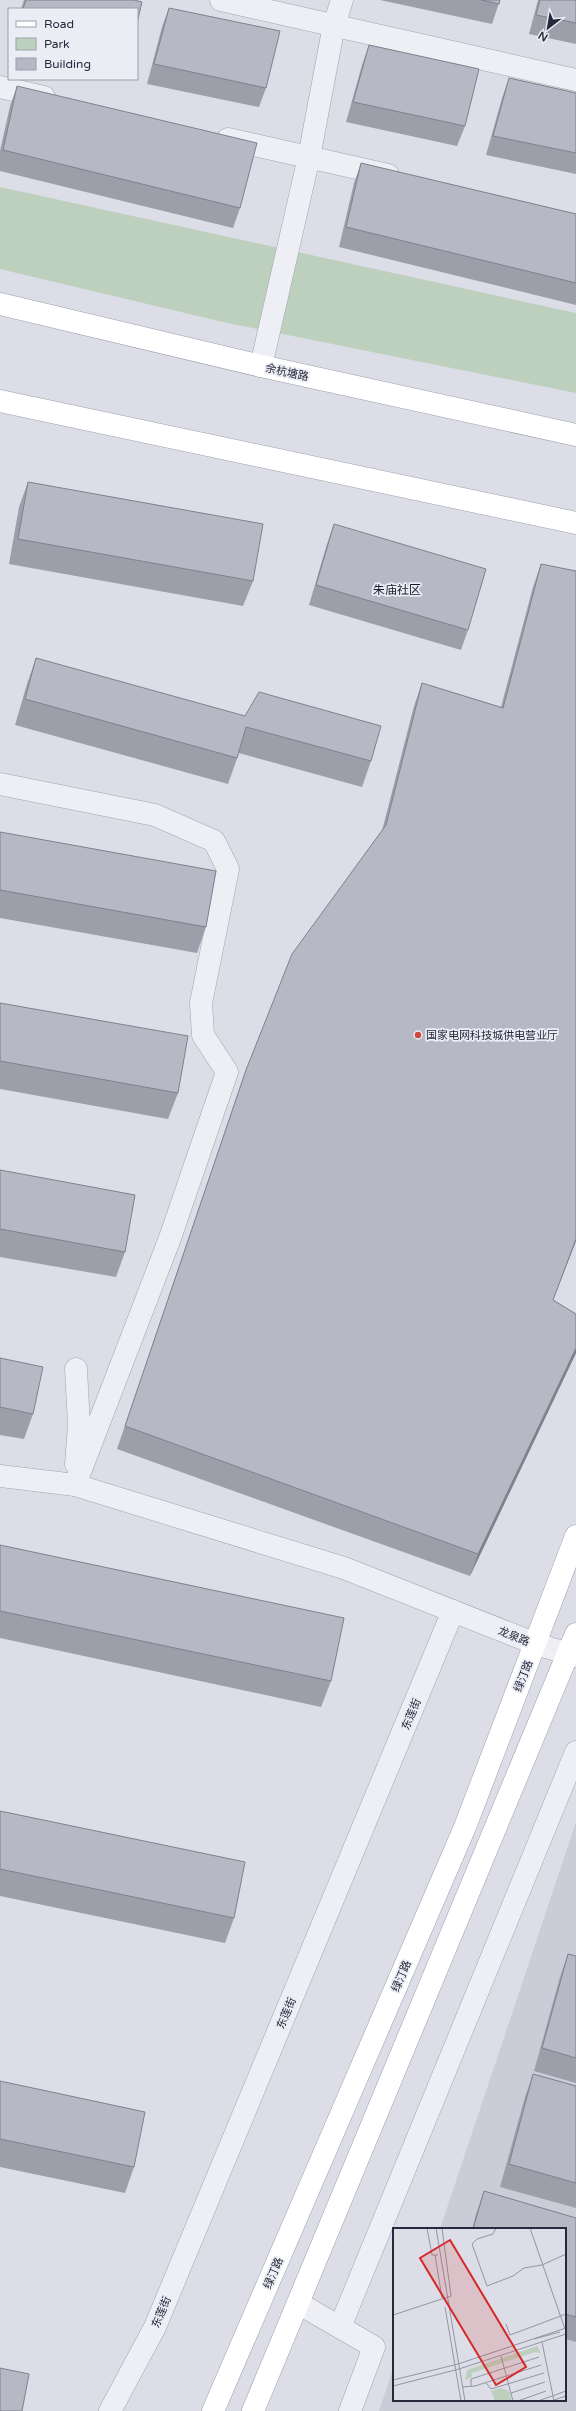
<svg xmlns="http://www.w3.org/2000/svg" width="576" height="2411" font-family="'Varela Round','Noto Sans SC',sans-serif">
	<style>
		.built { fill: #caccd8 }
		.green { fill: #bdd0bd }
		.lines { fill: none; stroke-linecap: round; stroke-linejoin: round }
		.minor-casing { stroke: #a1a3b0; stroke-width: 23 }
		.major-casing { stroke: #9b9fb2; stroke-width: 23 }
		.minor { stroke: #eeeff5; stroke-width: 22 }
		.major { stroke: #fff; stroke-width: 22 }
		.wall { fill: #9d9eaa }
		.shaded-wall { fill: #7f818b }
		.building { fill: #b6b8c6; stroke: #7f818b }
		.poi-dot { fill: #cf493d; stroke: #ebedf4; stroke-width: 1.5 }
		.labels { text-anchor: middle; stroke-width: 3.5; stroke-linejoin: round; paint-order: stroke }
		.street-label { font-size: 11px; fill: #25293c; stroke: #ebedf4 }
		.poi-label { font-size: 11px; fill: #25293c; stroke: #ebedf4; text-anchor: start }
		.neighbourhood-label { font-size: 12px; fill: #181a2d; stroke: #ebedf4 }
		.inset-road { fill: none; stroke: #9395a2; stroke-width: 1 }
		.view { fill: #d62828; fill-opacity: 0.15; stroke: #d62828; stroke-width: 2 }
		.inset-edge { fill: none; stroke: #25293c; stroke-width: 2 }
	</style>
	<rect width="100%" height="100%" fill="#dcdde6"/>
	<path class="built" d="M576 1822V2411H379L394 2366V2400H565V2229H440Z"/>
	<path class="green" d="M0 187 576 313V393L223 322 0 269Z"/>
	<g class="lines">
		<g class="minor-casing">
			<g id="minor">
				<path d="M221 0 576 80"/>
				<path d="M0 87 44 97"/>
				<path d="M228 139 388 175"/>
				<path d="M261 366 309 157 334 25 342 0"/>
				<path d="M0 784 155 815 214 841 228 869 201 1003 203 1035 227 1072 170 1238 75 1485"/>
				<path d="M76 1369 79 1425 76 1464"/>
				<path d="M0 1476 75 1485 344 1568 536 1644 576 1656"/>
				<path d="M298 2303 374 2347 350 2411"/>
				<path d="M340 2327 576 1752"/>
				<path d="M110 2411 155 2327 453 1611"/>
			</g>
		</g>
		<g class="major-casing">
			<g id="major">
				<path d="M0 304 261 366 576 435"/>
				<path d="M0 401 576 523"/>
				<path d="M213 2411 465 1827 576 1536"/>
				<path d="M253 2411 576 1634"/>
			</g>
		</g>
		<use href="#minor" class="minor"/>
		<use href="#major" class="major"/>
	</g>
	<g class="wall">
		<path d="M24 0H134L137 9H21Z"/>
		<path d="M380 0H500L492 24Z"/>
		<path d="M538 0H576V44L529 34Z"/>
		<path d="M169 8 266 88 259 107 147 84 162 27Z"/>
		<path d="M369 45 465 126 457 146 346 122 362 65Z"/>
		<path d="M509 78 576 93V174L486 155 502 98Z"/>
		<path d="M17 86 240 208 233 228 0 171V151L10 106Z"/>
		<path d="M361 163 576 214V305L339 247 354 183Z"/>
		<path d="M28 482 253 581 243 606 9 564 19 507Z"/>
		<path d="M334 524 468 630 461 650 309 605 327 544Z"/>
		<path d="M541 564 576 571V1241L553 1300 576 1314V1353L470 1576 117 1449 238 1093 246 1070 382 831 414 706 422 683 501 707 533 587Z"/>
		<path d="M36 658 371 761 362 787 239 753 228 784 15 725 27 684Z"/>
		<path d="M0 832 206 927 197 953 0 918Z"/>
		<path d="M0 1003 178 1093 168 1119 0 1089Z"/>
		<path d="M0 1170 125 1252 116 1277 0 1257Z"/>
		<path d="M0 1358 33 1414 24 1439 0 1435Z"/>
		<path d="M0 1545 331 1681 321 1707 0 1638Z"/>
		<path d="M0 1811 234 1918 225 1943 0 1896Z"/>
		<path d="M568 1954 576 1956V2083L534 2071 560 1977Z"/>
		<path d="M533 2074 576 2086V2208L500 2187 525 2097Z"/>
		<path d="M0 2081 134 2167 125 2193 0 2167Z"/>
		<path d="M484 2191 576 2218V2342L565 2339V2229H472L476 2214Z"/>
	</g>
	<g class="shaded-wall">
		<path d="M576 1239V1241L544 1323 553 1300Z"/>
		<path d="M576 1348V1353L470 1576 478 1554Z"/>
	</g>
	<g class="building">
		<path d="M26 0H134L142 2 137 23V9H23Z"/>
		<path d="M481 0H500L499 4Z"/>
		<path d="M540 0H576V23L536 15Z"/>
		<path d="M169 8 280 31 266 88 154 64Z"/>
		<path d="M369 45 479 69 465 126 353 102Z"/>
		<path d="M509 78 576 93V153L493 136Z"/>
		<path d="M17 86 257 143 240 208 3 150Z"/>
		<path d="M361 163 576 214V283L346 227Z"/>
		<path d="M28 482 263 524 253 581 18 539Z"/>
		<path d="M334 524 486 569 468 630 316 585Z"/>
		<path d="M541 564 576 571V1239L553 1300 576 1314V1348L478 1554 125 1426 246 1070 292 954 386 825 422 683 503 708Z"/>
		<path d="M36 658 245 716 259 692 381 726 371 761 246 727 237 758 25 699Z"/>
		<path d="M0 832 216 871 206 927 0 890Z"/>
		<path d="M0 1003 188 1036 178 1093 0 1061Z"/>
		<path d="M0 1170 135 1195 125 1252 0 1229Z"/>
		<path d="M0 1358 43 1367 33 1414 0 1407Z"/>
		<path d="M0 1545 344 1618 331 1681 0 1611Z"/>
		<path d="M0 1811 245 1862 234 1918 0 1869Z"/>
		<path d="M568 1954 576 1956V2058L542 2048Z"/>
		<path d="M533 2074 576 2086V2183L509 2164Z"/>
		<path d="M0 2081 145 2112 134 2167 0 2139Z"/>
		<path d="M484 2191 576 2218V2317L565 2314V2229H473Z"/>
		<path d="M0 2368 29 2374 22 2411H0Z"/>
	</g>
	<circle class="poi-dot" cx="418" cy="1035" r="4"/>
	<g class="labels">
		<g class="street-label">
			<text transform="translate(287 372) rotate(12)" y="4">余杭塘路</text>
			<text transform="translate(514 1636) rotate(22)" y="4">龙泉路</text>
			<text transform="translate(523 1676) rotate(-69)" y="4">绿汀路</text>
			<text transform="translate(411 1714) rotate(-67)" y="4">东莲街</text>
			<text transform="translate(401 1976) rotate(-67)" y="4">绿汀路</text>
			<text transform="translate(286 2013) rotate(-67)" y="4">东莲街</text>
			<text transform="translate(273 2273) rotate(-67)" y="4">绿汀路</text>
			<text transform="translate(161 2312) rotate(-67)" y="4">东莲街</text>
		</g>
		<g class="poi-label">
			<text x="426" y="1039">国家电网科技城供电营业厅</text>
		</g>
		<g class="neighbourhood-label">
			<text x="397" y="594">朱庙社区</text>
		</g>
	</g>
	<g transform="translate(393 2228)">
		<rect width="173" height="173" fill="#dcdde6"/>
		<path d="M144 118 148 125 142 124 79 145V149L72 152 74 142ZM108 160 116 163 119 173H102L98 163Z" fill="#bdd0bd"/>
		<path class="inset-road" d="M34 0 39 27H45M43 0 72 173M103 0 100 6 84 11 79 16 94 58 120 48 131 40 149 37 173 26M137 0 172 101M42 27 49 70M52 79 68 173M0 87 58 68 49 0M113 96 117 107 173 86M141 111 167 104M149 114 161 173M108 128 120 173M0 152 65 136 173 100M93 155 98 161 151 145M0 158 66 141 173 106M78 158V151L146 129M69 159 82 158 148 137M118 165 152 154M161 172 173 168M125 173 153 163M145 173 173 163"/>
		<path class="view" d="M57 12 133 139 103 157 27 30Z"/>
		<rect width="173" height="173" class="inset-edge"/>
	</g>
	<rect x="8" y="8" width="130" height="72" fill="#ebedf4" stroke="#9c9faa"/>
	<rect x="16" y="21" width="20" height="6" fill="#ffffff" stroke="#9c9faa"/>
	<text x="44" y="28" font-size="12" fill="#25293c">Road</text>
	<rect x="16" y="38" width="20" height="12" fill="#bdd0bd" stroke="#9c9faa"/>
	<text x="44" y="48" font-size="12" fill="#25293c">Park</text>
	<rect x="16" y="58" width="20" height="12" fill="#b6b8c6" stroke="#9c9faa"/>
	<text x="44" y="68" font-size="12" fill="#25293c">Building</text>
	<g transform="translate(548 28) rotate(211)" stroke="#ebedf4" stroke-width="3" paint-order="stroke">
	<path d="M0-3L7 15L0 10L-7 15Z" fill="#25293c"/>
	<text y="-6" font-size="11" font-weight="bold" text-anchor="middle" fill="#25293c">N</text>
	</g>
</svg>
